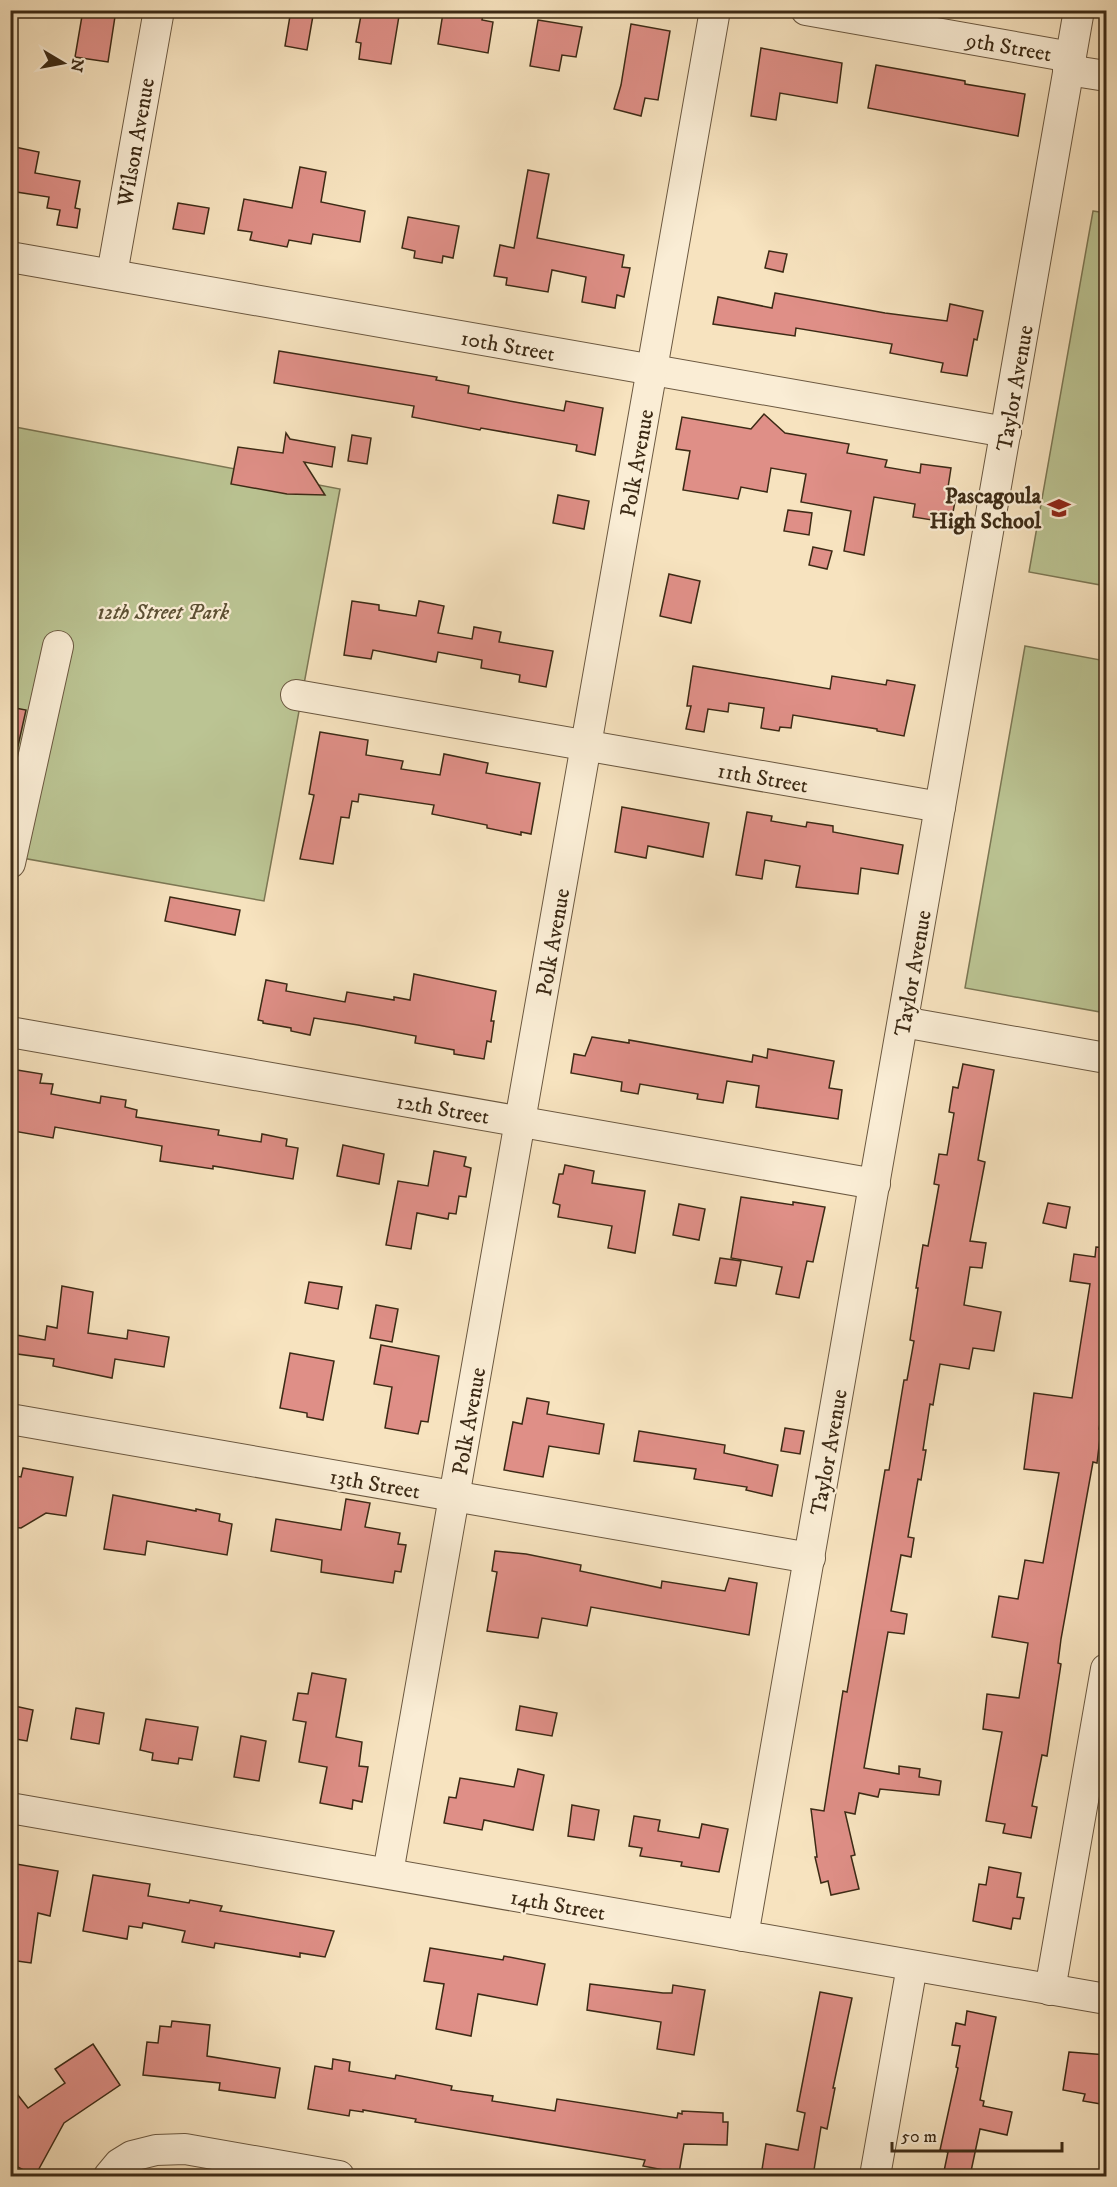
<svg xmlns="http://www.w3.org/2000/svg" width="1117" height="2187" font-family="'IM FELL DW Pica',serif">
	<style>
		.green { fill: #bbc493; stroke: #7c7754; stroke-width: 1.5 }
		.building { fill: #df8f87; stroke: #3c2a15; stroke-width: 1.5 }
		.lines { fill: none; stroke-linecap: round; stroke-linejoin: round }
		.minor-casing { stroke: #6b5840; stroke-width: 32 }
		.minor { stroke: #faedd5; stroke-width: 30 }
		.labels { text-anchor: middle; stroke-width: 4.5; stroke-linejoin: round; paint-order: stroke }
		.street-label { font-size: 22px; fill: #3c2a15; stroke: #faedd5 }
		.poi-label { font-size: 22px; font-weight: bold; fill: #3c2a15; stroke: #faedd5; text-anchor: end }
		.park-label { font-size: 22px; font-style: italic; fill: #5c5034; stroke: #faedd5 }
	</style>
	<rect width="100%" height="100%" fill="#f7e3bf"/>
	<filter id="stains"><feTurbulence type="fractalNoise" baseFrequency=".00333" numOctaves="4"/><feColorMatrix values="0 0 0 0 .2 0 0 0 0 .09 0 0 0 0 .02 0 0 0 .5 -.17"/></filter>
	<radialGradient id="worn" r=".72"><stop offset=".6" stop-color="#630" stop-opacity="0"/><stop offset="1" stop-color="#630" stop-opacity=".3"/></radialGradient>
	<g class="green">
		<path d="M1093 211 1106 213V586L1029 572Z"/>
		<path d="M10 426 340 489 264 901 11 856Z"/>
		<path d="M1025 646 1106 661V1013L965 988Z"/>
	</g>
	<g class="building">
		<path d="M83 10H116L108 62 75 57Z"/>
		<path d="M291 10H314L307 50 285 46Z"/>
		<path d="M362 10H400L391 64 359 59 361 43 356 42Z"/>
		<path d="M457 10H484L482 20 493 22 488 53 438 44 443 13 456 15Z"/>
		<path d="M538 20 582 27 576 57 562 55 559 71 530 66Z"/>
		<path d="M631 24 670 31 658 100 645 98 641 116 614 109 621 85Z"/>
		<path d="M761 48 842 63 837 103 780 93 776 120 751 116Z"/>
		<path d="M876 65 965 81V84L1025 94 1018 136 868 108Z"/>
		<path d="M10 146 39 152 35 173 80 181 75 208 80 209 77 228 57 225 60 210 47 208 49 197 10 191Z"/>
		<path d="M300 167 326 172 321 202 365 211 360 242 313 234 311 244 289 240 287 247 250 240 252 232 238 230 244 199 292 208Z"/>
		<path d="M528 170 549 174 537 238 624 255 622 267 630 268 624 297 617 295 615 308 582 302 586 277 552 270 548 292 506 285 507 278 494 276 500 245 514 248Z"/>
		<path d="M178 203 209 208 204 234 173 229Z"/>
		<path d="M408 217 459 226 453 258 443 256 442 263 414 258 415 251 402 248Z"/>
		<path d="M769 251 787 254 783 272 765 268Z"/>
		<path d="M775 293 885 313 947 321 950 304 983 311 977 340 974 339 967 376 941 372 943 363 890 353 892 344 796 328 795 336 713 324 718 297 772 308Z"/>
		<path d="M279 351 437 377 436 380 469 386 468 393 515 402 564 411 566 401 603 408 595 455 576 451 577 445 481 428 480 430 412 417 414 406 274 383Z"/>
		<path d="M764 414 785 433 849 444 847 453 887 460 885 467 920 473 921 464 951 468 947 494 956 496 951 523 913 517 915 504 874 497 864 555 844 551 851 511 801 502 806 474 771 468 767 492 741 487 738 499 683 490 690 451 676 449 682 417 751 429Z"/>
		<path d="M286 433 290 439 335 447 332 467 304 462 325 495 287 494 231 484 238 447 283 453Z"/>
		<path d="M352 435 371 438 367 464 348 461Z"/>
		<path d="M558 495 589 501 584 529 553 523Z"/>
		<path d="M788 510 812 513 809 535 784 531Z"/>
		<path d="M813 547 832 551 827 569 809 565Z"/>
		<path d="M669 574 700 581 691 623 660 616Z"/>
		<path d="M352 601 379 605V610L416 616 419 601 444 606 438 633 472 639 474 627 501 632 499 642 553 651 546 687 519 682 520 675 481 668 482 660 438 652 436 662 373 650 371 659 344 655Z"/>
		<path d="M693 666 830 689 832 676 886 685 887 680 915 685 904 736 877 731V729L793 715 791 728 780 727 779 731 761 728 764 708 729 703 728 712 708 709 704 732 686 729 691 706H687Z"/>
		<path d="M10 707 26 710 18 746 10 745Z"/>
		<path d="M320 732 368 740 366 755 403 761 401 769 440 775 444 754 488 763 486 773 540 783 531 834 521 832V835L487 828V825L432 814 434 805 359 794 358 802 352 801 349 818 341 817 333 864 300 859 314 795 309 794Z"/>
		<path d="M622 807 709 823 703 857 648 846 646 858 615 852Z"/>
		<path d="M747 812 772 816 771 821 806 827 807 822 833 826V832L903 845 898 874 861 868 858 894 796 887 800 866 765 860 762 879 736 875Z"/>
		<path d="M170 897 240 910 235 935 165 921Z"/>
		<path d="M414 974 496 991 491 1021H494L491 1042 487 1041 484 1059 454 1054V1050L415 1043 416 1036 358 1025 314 1018 310 1035 291 1031V1028L263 1023V1021L258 1020 266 980 287 984 286 991 345 1002 347 992 394 1000V997L410 1000Z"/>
		<path d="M592 1037 629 1043V1040L752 1062 753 1055 767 1058 768 1049 834 1061 829 1088 842 1090 838 1119 756 1107 759 1086 727 1081 723 1103 697 1099 698 1094 640 1084 638 1094 621 1091 622 1082 571 1073 574 1054 585 1056Z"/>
		<path d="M963 1064 994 1070 978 1160 985 1162 970 1241 986 1243 982 1268 970 1267 964 1305 1001 1312 994 1351 973 1348 969 1369 940 1364 933 1405 930 1404 923 1450H926L921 1480 918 1479 908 1537 914 1538 911 1557 901 1555 891 1611 907 1614 904 1634 888 1632 864 1768 899 1774V1766L920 1769 919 1777 941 1781 939 1795 880 1789 878 1797 859 1793 855 1814 845 1812 855 1855 851 1856 859 1889 831 1895 828 1881 821 1883 815 1857H817L811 1809 824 1811 843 1691 847 1692 885 1470H889L904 1380H907L914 1341 910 1340 918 1288H916L923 1245 928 1246 931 1230 939 1185 934 1184 939 1154 947 1155 954 1113 949 1112 953 1087 958 1088Z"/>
		<path d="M17 1070 42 1074 40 1083 53 1084 51 1094 100 1103 101 1096 126 1100 125 1107 137 1110 136 1117 219 1130 218 1135 261 1142 262 1134 287 1139 286 1146 298 1148 293 1179 213 1166V1169L160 1161 162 1146 55 1127 53 1138 13 1131 15 1123 10 1122V1105Z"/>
		<path d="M343 1145 384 1154 379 1184 337 1176Z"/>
		<path d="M434 1151 466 1157 464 1166 471 1168 466 1197 459 1196 456 1214 449 1213 448 1219 417 1213 411 1249 386 1245 398 1181 428 1186Z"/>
		<path d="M565 1165 594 1171 592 1183 645 1191 635 1253 608 1248 612 1226 558 1217 560 1205 553 1203 559 1174H563Z"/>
		<path d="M741 1197 793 1205V1202L825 1207 813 1262 807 1261 799 1298 776 1294 782 1267 731 1258Z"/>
		<path d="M1048 1203 1070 1207 1066 1228 1043 1223Z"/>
		<path d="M679 1204 705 1209 699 1240 673 1235Z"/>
		<path d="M1096 1247 1107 1248V1384L1099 1429 1101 1430 1097 1463 1093 1462 1061 1639 1058 1663 1061 1664 1047 1756 1042 1755 1032 1806 1037 1807 1031 1838 1003 1833 1005 1824 986 1821 1002 1732 983 1729 987 1694 1019 1698 1028 1643 992 1637 999 1596 1018 1599 1025 1560 1043 1563 1059 1473 1024 1469 1034 1393 1072 1398 1090 1284 1070 1281 1074 1254 1095 1257Z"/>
		<path d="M720 1258 741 1261 736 1286 715 1283Z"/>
		<path d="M309 1282 342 1287 338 1309 305 1303Z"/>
		<path d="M62 1286 93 1292 88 1333 127 1339 128 1330 169 1337 164 1367 115 1359 112 1378 53 1366 54 1359 10 1353V1334L45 1340 47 1326 57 1328Z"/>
		<path d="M376 1305 398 1309 392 1342 370 1338Z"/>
		<path d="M381 1345 439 1356 428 1422 421 1421 418 1434 385 1428 392 1387 374 1384Z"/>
		<path d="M290 1353 334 1361 323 1420 307 1417V1413L280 1408Z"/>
		<path d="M527 1398 549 1402 547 1414 604 1424 599 1454 549 1446 543 1477 504 1470 513 1422 522 1424Z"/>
		<path d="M785 1428 804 1431 800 1454 781 1451Z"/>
		<path d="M639 1431 725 1445 724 1453 778 1465 772 1496 746 1490 747 1487 694 1479 696 1469 634 1461Z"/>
		<path d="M23 1468 73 1477 66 1516 46 1513 21 1528 10 1527V1475L21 1477Z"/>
		<path d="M113 1495 196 1511V1509L220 1514 219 1521 232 1524 227 1555 147 1541 145 1555 104 1549Z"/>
		<path d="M346 1499 370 1503 365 1527 400 1533 398 1544 406 1545 401 1572 395 1571 393 1583 321 1572 322 1560 271 1551 276 1519 341 1530Z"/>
		<path d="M495 1551 526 1554 581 1565 580 1571 661 1588 662 1581 725 1591 729 1578 757 1583 749 1635 591 1607 587 1626 542 1618 538 1638 487 1631 497 1572 492 1571Z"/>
		<path d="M312 1673 346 1679 336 1737 362 1742 359 1766 368 1767 362 1802 353 1800 352 1809 320 1803 327 1767 299 1762 306 1722 293 1720 298 1693 308 1694Z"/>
		<path d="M10 1705 33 1710 27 1741 10 1738Z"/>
		<path d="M520 1706 557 1713 552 1736 516 1730Z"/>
		<path d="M76 1708 104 1713 99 1744 71 1739Z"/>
		<path d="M146 1719 198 1727 192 1760 179 1758 178 1764 152 1760 153 1753 140 1750Z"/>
		<path d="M241 1736 266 1741 259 1781 234 1777Z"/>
		<path d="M518 1769 544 1775 533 1830 484 1820 482 1830 444 1823 449 1797 456 1798 460 1778 514 1787Z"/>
		<path d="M572 1805 599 1810 594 1840 568 1836Z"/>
		<path d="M634 1816 660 1820 658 1831 699 1838 702 1824 728 1829 719 1872 681 1866 682 1862 640 1856 642 1848 629 1846Z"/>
		<path d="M16 1864 58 1871 50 1916 38 1913 31 1963 10 1960V1894Z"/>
		<path d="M989 1867 1021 1873 1017 1897 1024 1898 1020 1919 1013 1918 1011 1929 973 1921 979 1884 986 1885Z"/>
		<path d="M93 1875 150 1884 148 1896 189 1903 190 1900 222 1906 220 1911 334 1931 325 1957 300 1953V1957L215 1943 214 1948 182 1942 185 1931 143 1923 142 1928 129 1926 127 1939 83 1931Z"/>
		<path d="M430 1948 503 1960 504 1956 545 1964 537 2005 478 1994 471 2036 436 2029 444 1984 424 1981Z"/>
		<path d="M590 1984 663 1993H672L673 1985 705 1990 694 2055 657 2049 661 2022 587 2010Z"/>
		<path d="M820 1992 852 1998 833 2088H835L827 2129 821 2127 813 2176H761L766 2144 798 2150 805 2113 797 2111Z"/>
		<path d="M967 2011 996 2017 980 2100 984 2101 983 2106 1012 2112 1007 2135 980 2129 970 2176H943L948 2152 940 2150 958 2068 956 2067 960 2046 952 2045 956 2023 965 2025Z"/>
		<path d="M172 2021 210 2025 207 2056 280 2068 275 2098 219 2090 220 2083 143 2075 147 2042 158 2043 160 2026 171 2027Z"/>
		<path d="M93 2044 120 2085 64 2123 35 2176 10 2163V2137L16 2126 10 2118V2085L28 2108 65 2083 55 2069Z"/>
		<path d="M1069 2052 1107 2055V2105L1083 2101 1085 2094 1063 2090Z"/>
		<path d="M333 2059 350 2062 349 2071 395 2079 396 2075 452 2086 451 2090 493 2096 492 2101 555 2111 557 2099 677 2118 678 2113 682 2114V2111L723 2113V2122H728L727 2145 684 2144 679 2173 643 2166 645 2160 415 2122 416 2119 363 2110V2112L350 2110 349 2116 308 2109 315 2066 332 2069Z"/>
	</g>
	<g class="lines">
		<g class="minor-casing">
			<g id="minor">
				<path d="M806 10 1071 57"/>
				<path d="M1068 70 1106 76"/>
				<path d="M10 257 1006 432"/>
				<path d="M112 274 159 10"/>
				<path d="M296 695 940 807"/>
				<path d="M10 863 58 646"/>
				<path d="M903 1022 1106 1058"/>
				<path d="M10 1032 875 1184"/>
				<path d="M10 1419 810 1558"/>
				<path d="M10 1808 1106 1999"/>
				<path d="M388 1873 715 10"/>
				<path d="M743 1936 1079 10"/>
				<path d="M1050 1990 1106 1669"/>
				<path d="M109 2176 119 2164 132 2156 156 2150 185 2149 339 2176"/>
				<path d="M875 2176 912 1966"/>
			</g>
		</g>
		<use href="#minor" class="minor"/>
	</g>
	<defs>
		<g id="school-bare" transform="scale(1.8)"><path d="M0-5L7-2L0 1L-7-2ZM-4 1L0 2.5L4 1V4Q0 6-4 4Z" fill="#8f2418" stroke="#faedd5" stroke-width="2.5" paint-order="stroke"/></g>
	</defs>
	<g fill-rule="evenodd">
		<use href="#school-bare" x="1059" y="508"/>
	</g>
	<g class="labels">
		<g class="street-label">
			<text transform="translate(1009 46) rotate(10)" y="8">9th Street</text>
			<text transform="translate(135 142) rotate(-80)" y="8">Wilson Avenue</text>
			<text transform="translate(508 345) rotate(10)" y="8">10th Street</text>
			<text transform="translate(1014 388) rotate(-80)" y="8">Taylor Avenue</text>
			<text transform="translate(636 463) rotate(-80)" y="8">Polk Avenue</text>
			<text transform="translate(763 777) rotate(10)" y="8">11th Street</text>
			<text transform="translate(552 942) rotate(-80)" y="8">Polk Avenue</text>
			<text transform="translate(912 973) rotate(-80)" y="8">Taylor Avenue</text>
			<text transform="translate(443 1108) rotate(10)" y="8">12th Street</text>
			<text transform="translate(468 1421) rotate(-80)" y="8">Polk Avenue</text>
			<text transform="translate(828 1452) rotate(-80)" y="8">Taylor Avenue</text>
			<text transform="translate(375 1483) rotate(10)" y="8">13th Street</text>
			<text transform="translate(558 1904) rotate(10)" y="8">14th Street</text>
		</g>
		<g class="poi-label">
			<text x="1041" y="503">Pascagoula<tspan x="1041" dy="25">High School</tspan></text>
		</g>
		<g class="park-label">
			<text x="163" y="619">12th Street Park</text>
		</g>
	</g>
	<rect width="1117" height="2187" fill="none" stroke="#f7e3bf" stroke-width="36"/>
	<rect x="12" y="12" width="1093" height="2163" fill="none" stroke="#3c2a15" stroke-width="3"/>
	<rect x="18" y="18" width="1081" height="2151" fill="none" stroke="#3c2a15" stroke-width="1.5"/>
	<g transform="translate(63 63) rotate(100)" stroke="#faedd5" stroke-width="4.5" paint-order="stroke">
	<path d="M0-4.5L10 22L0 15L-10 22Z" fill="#3c2a15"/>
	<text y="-9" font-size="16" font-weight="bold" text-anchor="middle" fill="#3c2a15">N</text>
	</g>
	<path d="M892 2142v9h170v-9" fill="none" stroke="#3c2a15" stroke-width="3"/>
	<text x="901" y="2142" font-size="18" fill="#3c2a15" stroke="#faedd5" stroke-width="4.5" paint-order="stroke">50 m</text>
	<rect width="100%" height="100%" filter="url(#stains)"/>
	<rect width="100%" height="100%" fill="url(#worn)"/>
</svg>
